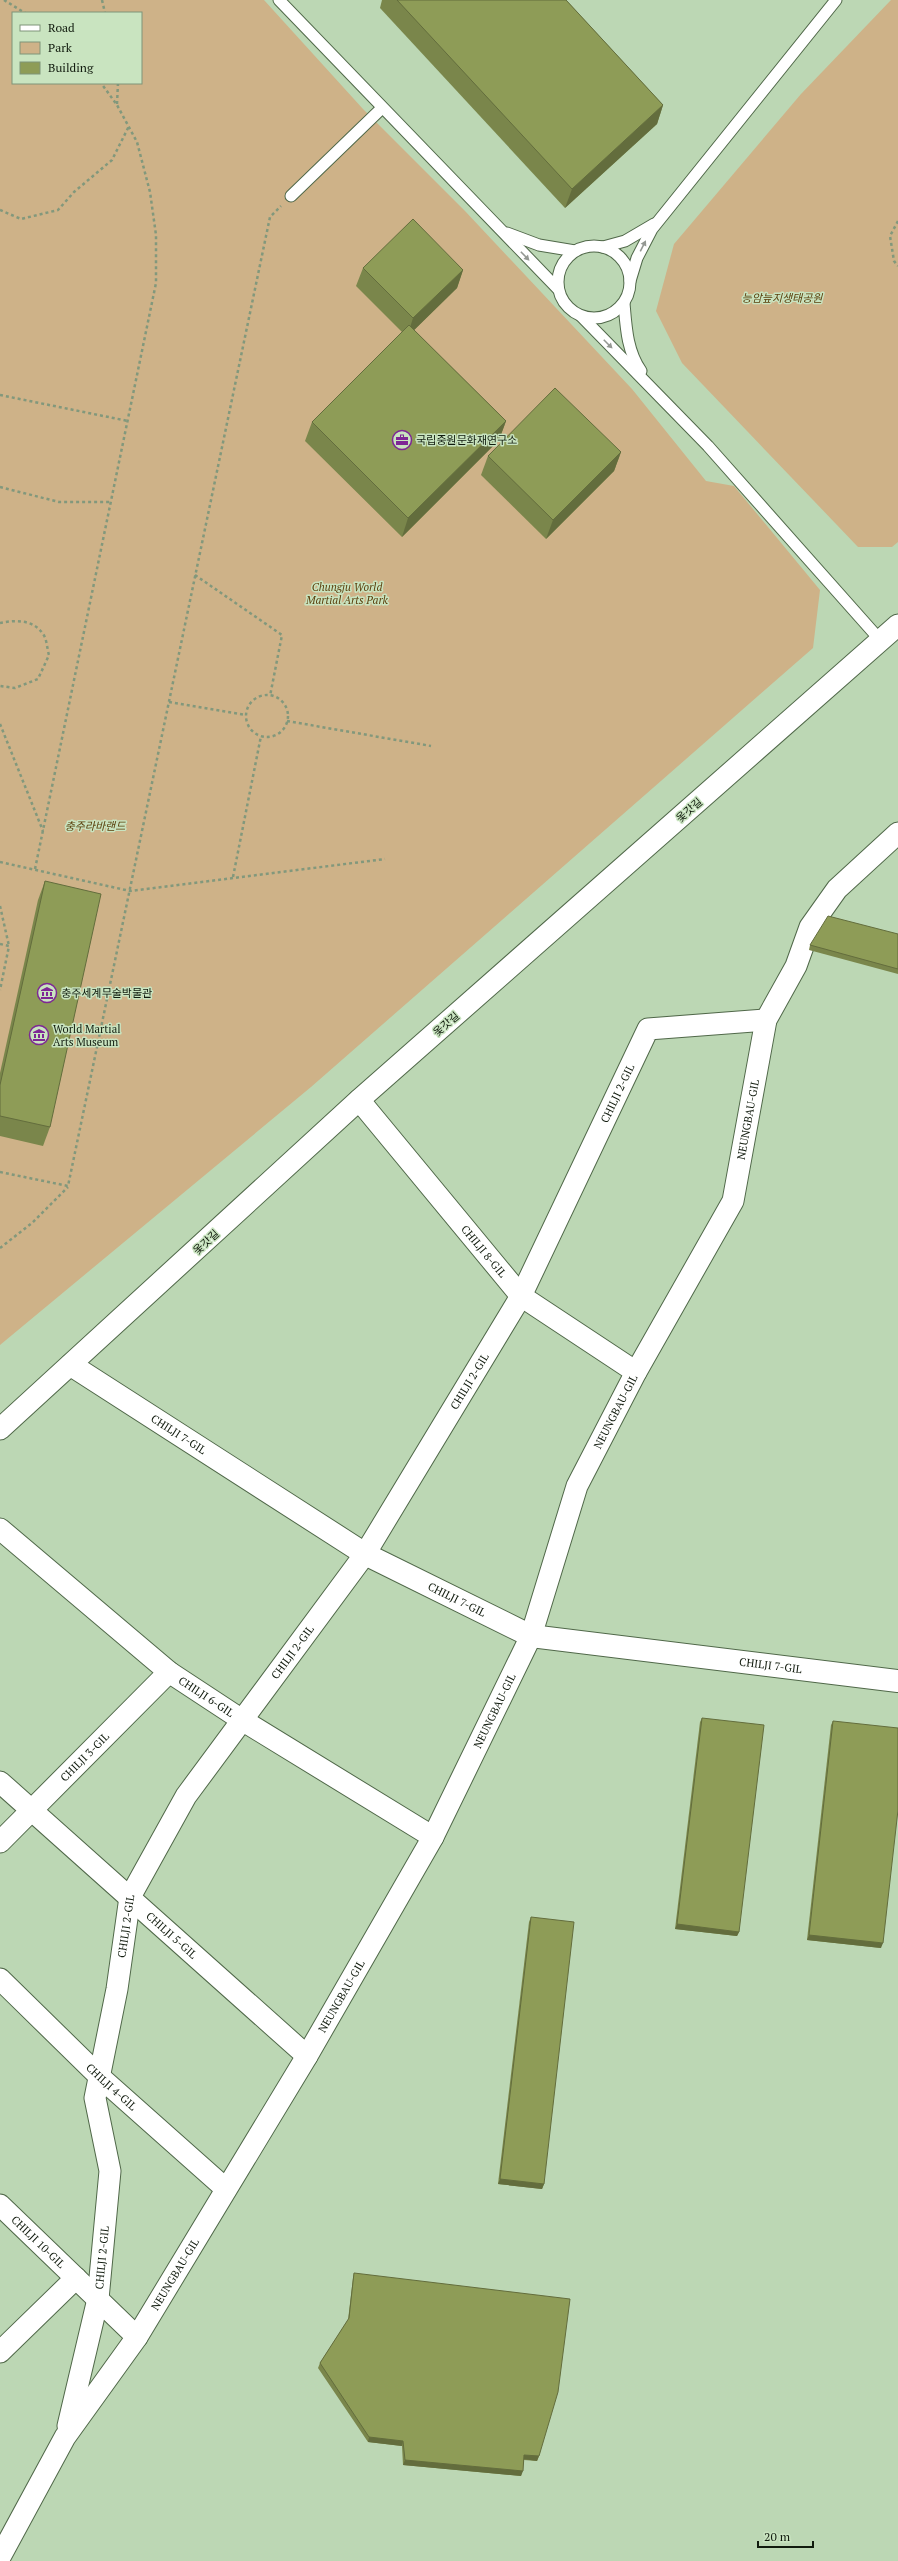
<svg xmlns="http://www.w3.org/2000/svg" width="898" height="2561" font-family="'PT Serif','Noto Sans KR',serif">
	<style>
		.green { fill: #ceb288; fill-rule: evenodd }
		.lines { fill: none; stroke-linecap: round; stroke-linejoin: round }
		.lane-casing { stroke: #506849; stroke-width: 13 }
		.street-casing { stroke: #506849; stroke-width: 23 }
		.secondary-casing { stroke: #506849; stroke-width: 24 }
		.path { stroke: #82987c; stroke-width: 2.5; stroke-dasharray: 3 3; stroke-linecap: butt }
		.lane { stroke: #fff; stroke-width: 11 }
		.street { stroke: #fff; stroke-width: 21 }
		.secondary { stroke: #fff; stroke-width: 22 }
		.wall { fill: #7a864b }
		.shaded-wall { fill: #636d3d }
		.building { fill: #8e9c57; stroke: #636d3d }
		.oneway { fill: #949893 }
		.labels { text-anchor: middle; stroke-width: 3; stroke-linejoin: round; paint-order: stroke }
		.park-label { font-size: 11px; font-style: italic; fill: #5c400d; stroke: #c9e4c0 }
		.poi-label { font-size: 11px; fill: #111b0e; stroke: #c9e4c0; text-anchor: start }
		.street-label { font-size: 11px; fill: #111b0e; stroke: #c9e4c0 }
	</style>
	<rect width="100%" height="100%" fill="#bcd7b4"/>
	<g class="green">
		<path d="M0 0H264L363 109 465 211 632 389 706 481 734 486 820 590 813 648 311 1087 0 1345ZM13 13H141V83H13Z"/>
		<path d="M891 0H898V542L892 547H858L682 363 656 311 674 244 801 94Z"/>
	</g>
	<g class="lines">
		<g class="lane-casing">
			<g id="lane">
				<path d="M279 0 558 289"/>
				<path d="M291 196 382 108"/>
				<path d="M507 233 539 245 575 251"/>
				<circle cx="594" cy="282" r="36"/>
				<path d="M603 247 625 241 654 224"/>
				<path d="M630 281 637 258 652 229 836 0"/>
				<path d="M624 303C626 327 627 351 641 371"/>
				<path d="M581 316 708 446 881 641"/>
			</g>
		</g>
		<g class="street-casing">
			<g id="street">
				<path id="s1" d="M359 1100 521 1296 636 1372"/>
				<path d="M0 1429 359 1100 898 625"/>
				<path id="s2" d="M0 1529 169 1672 242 1720 433 1837"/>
				<path id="s3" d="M0 1782 307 2056"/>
				<path id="s4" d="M0 1842 169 1672"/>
				<path id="s5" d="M0 1979 100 2077 226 2189"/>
				<path id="s6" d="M0 2205 137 2337"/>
				<path d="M0 2352 76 2278"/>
				<path id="s7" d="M68 2426 98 2299 110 2171 95 2098 117 1989 130 1897 186 1796 365 1554 521 1296 648 1029 766 1020"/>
				<path id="s8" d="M0 2557 65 2437 137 2337 307 2056 433 1837 531 1636 577 1486 636 1372 733 1201 766 1020 796 966 810 927 837 889 898 833"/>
			</g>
		</g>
		<g class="secondary-casing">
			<g id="secondary">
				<path id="s9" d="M71 1365 365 1554 531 1636 898 1681"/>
			</g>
		</g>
		<g class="path">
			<path d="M4 0 25 13"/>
			<path d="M102 0 105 13"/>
			<path d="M117 104 118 83"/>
			<path d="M0 210 21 219 58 210 74 192 112 160 129 126"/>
			<path d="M898 221 890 236 894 261 898 266"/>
			<path d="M0 395 128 421"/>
			<path d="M0 487 59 502H111"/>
			<path d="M195 575 282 635 270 696"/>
			<path d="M0 623C15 620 33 619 43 634 47 639 47 649 49 655L38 679 15 688 0 686"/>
			<circle cx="267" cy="716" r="21"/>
			<path d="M169 702 246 715"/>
			<path d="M287 721 431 746"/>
			<path d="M0 724 43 831"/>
			<path d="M0 862 130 891 385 859"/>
			<path d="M35 869 156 283V235L150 192 137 142 117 105 101 83"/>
			<path d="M233 877 261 736"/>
			<path d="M0 906 9 946"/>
			<path d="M0 944 9 946 0 990"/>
			<path d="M0 1172 68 1186 270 217 281 206"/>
			<path d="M0 1248 32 1223 68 1187"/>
		</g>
		<use href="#lane" class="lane"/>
		<use href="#street" class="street"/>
		<use href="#secondary" class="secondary"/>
	</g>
	<g class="wall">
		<path d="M382 0H566L663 105 657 124 565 208 380 8Z"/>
		<path d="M363 268 463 270 457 288 414 330 506 421 499 440 402 537 305 441 312 422 402 332 356 286Z"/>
		<path d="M621 452 614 471 546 539 481 475 488 456Z"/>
		<path d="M45 881 50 1127 43 1146 0 1136V1073L38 900Z"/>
		<path d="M898 934V974L809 950 810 945Z"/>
		<path d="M702 1718 739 1932 737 1936 675 1929 700 1722Z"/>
		<path d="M833 1721 881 1948 807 1940 831 1725Z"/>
		<path d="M531 1917 544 2184 542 2189 498 2184 529 1922Z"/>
		<path d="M354 2273 539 2456 537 2461 524 2460 521 2476 403 2465 402 2446 368 2442 318 2368 320 2363 348 2320 353 2278Z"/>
	</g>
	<g class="shaded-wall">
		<path d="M663 105 657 124 565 208 572 189Z"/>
		<path d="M463 270 457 288 407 337 413 318Z"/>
		<path d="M506 421 499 440 402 537 408 518Z"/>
		<path d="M621 452 614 471 546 539 553 520Z"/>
		<path d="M677 1924 739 1932 737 1936 675 1929Z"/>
		<path d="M809 1935 883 1943 881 1948 807 1940Z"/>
		<path d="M500 2179 544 2184 542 2189 498 2184Z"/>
		<path d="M369 2437 403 2441 402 2446 368 2442Z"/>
		<path d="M524 2455 539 2456 537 2461 523 2459Z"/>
		<path d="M405 2460 523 2471 521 2476 403 2465Z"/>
	</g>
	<g class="building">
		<path d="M397 0H566L663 105 572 189Z"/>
		<path d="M413 219 463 270 413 318 363 268Z"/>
		<path d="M409 325 506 421 408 518 312 422Z"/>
		<path d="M555 388 621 452 553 520 488 456Z"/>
		<path d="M45 881 101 894 50 1127 0 1116V1085Z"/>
		<path d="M828 916 898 934V969L810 945Z"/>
		<path d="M702 1718 764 1725 739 1932 677 1924Z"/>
		<path d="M833 1721 898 1728V1810L883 1943 809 1935Z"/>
		<path d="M531 1917 574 1922 544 2184 500 2179Z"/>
		<path d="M354 2273 570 2299 558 2392 539 2456 524 2455 523 2471 405 2460 403 2441 369 2437 320 2363 349 2318Z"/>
	</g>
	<defs><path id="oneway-solid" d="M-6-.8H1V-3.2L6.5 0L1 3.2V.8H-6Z"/></defs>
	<g class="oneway">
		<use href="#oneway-solid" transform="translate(643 246) rotate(-63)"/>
		<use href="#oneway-solid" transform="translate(525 256) rotate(46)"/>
		<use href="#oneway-solid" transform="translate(608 344) rotate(45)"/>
	</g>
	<defs>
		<g id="office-ring" transform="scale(1)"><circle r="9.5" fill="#c9e4c0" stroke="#7e2795" stroke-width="1.5"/><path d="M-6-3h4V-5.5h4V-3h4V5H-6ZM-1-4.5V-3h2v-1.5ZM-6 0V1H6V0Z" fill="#7e2795"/></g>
		<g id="museum-ring" transform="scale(1)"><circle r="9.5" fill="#c9e4c0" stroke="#7e2795" stroke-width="1.5"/><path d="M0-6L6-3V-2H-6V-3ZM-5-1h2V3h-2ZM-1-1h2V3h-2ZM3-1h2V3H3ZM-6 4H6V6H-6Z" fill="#7e2795"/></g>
	</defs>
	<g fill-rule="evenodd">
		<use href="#office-ring" x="402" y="440"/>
		<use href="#museum-ring" x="47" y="993"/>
		<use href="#museum-ring" x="39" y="1035"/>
	</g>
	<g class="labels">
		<g class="park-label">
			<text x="782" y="302">능암늪지생태공원</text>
			<text x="347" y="591">Chungju World<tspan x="347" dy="13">Martial Arts Park</tspan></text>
			<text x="95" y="830">충주라바랜드</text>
		</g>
		<g class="poi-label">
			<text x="416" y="444">국립중원문화재연구소</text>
			<text x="61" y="997">충주세계무술박물관</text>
			<text x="53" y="1033">World Martial<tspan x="53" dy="13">Arts Museum</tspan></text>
		</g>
		<g class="street-label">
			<text transform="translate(689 810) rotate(-41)" y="4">옻갓길</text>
			<text transform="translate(446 1024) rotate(-41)" y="4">옻갓길</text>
			<text dy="4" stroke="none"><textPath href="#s7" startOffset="1480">CHILJI 2-GIL</textPath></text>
			<text dy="4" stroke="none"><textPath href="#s8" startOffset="1629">NEUNGBAU-GIL</textPath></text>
			<text transform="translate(206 1242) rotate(-43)" y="4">옻갓길</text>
			<text dy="4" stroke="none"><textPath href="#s1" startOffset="196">CHILJI 8-GIL</textPath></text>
			<text dy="4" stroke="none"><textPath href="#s7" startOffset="1156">CHILJI 2-GIL</textPath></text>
			<text dy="4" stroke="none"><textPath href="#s8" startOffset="1305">NEUNGBAU-GIL</textPath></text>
			<text dy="4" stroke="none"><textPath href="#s9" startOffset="128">CHILJI 7-GIL</textPath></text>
			<text dy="4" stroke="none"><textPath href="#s9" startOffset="452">CHILJI 7-GIL</textPath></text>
			<text dy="4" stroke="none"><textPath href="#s7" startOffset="832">CHILJI 2-GIL</textPath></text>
			<text dy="4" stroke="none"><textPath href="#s9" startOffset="776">CHILJI 7-GIL</textPath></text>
			<text dy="4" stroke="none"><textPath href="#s2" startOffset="266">CHILJI 6-GIL</textPath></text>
			<text dy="4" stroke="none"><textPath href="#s8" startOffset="981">NEUNGBAU-GIL</textPath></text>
			<text dy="4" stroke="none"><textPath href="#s4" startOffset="120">CHILJI 3-GIL</textPath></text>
			<text dy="4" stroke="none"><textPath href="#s7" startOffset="508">CHILJI 2-GIL</textPath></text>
			<text dy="4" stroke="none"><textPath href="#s3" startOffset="230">CHILJI 5-GIL</textPath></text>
			<text dy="4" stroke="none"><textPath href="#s8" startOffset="657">NEUNGBAU-GIL</textPath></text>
			<text dy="4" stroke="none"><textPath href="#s5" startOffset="155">CHILJI 4-GIL</textPath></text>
			<text dy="4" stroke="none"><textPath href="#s6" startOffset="53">CHILJI 10-GIL</textPath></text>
			<text dy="4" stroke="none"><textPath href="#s7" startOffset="172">CHILJI 2-GIL</textPath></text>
			<text dy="4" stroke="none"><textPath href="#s8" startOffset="333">NEUNGBAU-GIL</textPath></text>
		</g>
	</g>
	<rect x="12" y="12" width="130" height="72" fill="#c9e4c0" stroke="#7f9479"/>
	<rect x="20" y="25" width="20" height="6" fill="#ffffff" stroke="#7f9479"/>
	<text x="48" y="32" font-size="12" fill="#111b0e">Road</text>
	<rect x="20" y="42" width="20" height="12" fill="#ceb288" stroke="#7f9479"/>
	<text x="48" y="52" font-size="12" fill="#111b0e">Park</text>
	<rect x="20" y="62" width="20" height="12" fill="#8e9c57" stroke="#7f9479"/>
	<text x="48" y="72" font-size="12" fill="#111b0e">Building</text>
	<path d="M758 2541v6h55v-6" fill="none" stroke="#111b0e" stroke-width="2"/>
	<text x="764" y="2541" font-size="12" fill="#111b0e" stroke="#c9e4c0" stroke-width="3" paint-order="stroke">20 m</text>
</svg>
